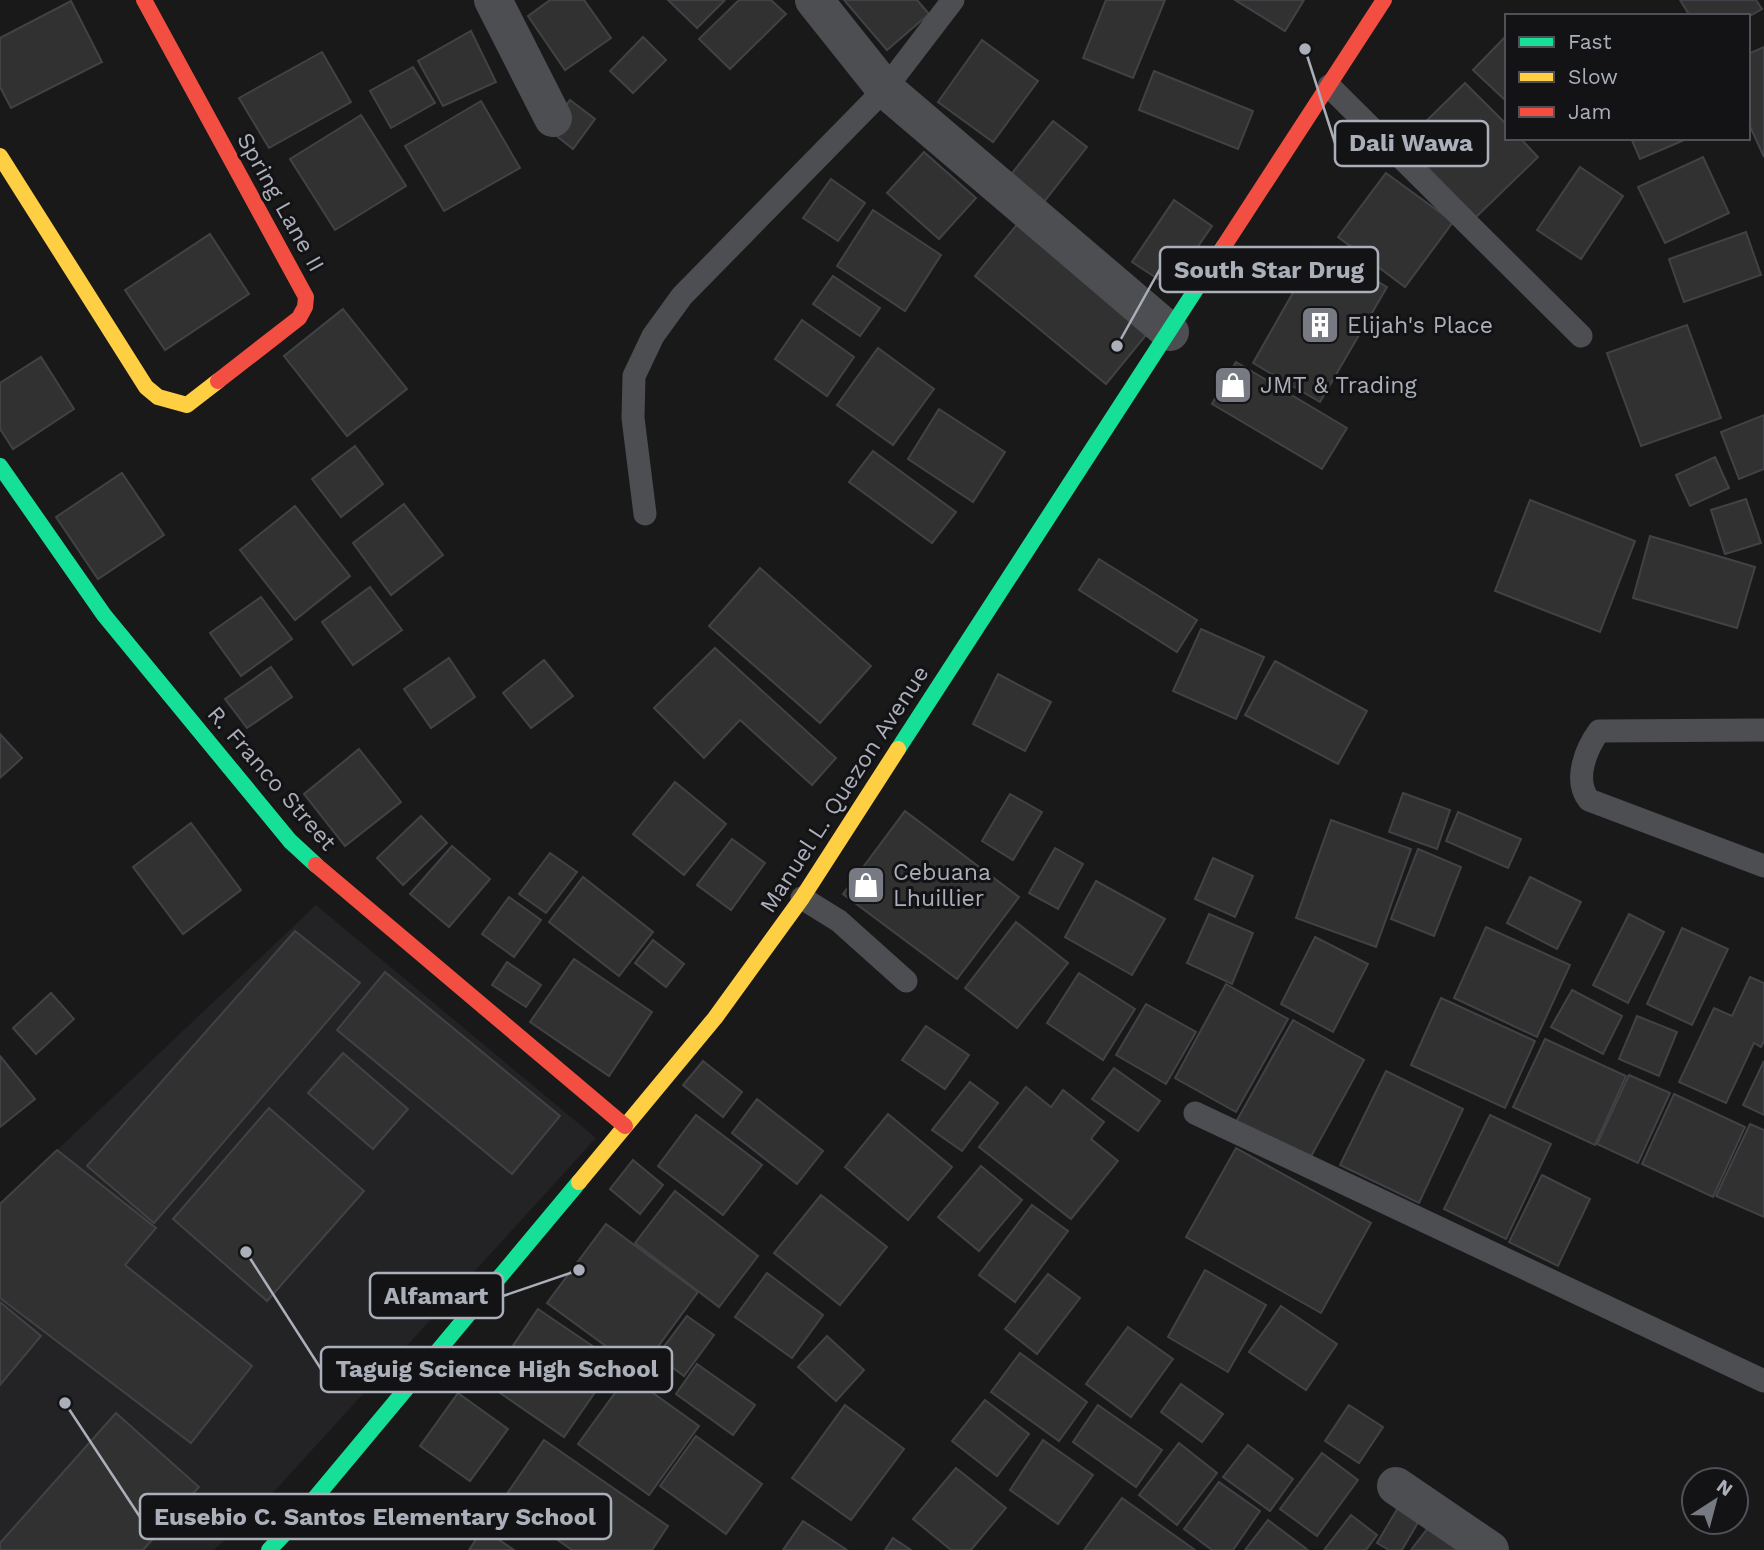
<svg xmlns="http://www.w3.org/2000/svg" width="1764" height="1550" font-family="'Work Sans',sans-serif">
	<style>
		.built { fill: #232325 }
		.building { fill: #313131; stroke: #414245; stroke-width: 2 }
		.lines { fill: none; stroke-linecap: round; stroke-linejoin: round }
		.lane { stroke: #4d4e52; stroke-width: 23 }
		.street { stroke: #4d4e52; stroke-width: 38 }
		.fast { stroke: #16e098; stroke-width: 16 }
		.slow { stroke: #ffcf43; stroke-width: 16 }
		.jam { stroke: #f24e42; stroke-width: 16 }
		.labels { text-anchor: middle; stroke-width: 6; stroke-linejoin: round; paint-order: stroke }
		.street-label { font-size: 23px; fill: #aaafba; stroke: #131315 }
		.poi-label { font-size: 23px; fill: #aaafba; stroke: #131315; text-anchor: start }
		.leader { fill: none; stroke: #aaafba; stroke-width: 2.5 }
		.callout-dot { fill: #aaafba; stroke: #131315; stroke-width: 2.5 }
		.callout { fill: #131315; stroke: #aaafba; stroke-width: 2.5 }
		.callout-label { font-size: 24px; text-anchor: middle; font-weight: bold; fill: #aaafba }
	</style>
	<rect width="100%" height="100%" fill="#191919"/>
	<path class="built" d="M316 905 596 1138 260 1507 214 1550H0V1204Z"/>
	<g class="building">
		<path d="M550 0H584L611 38 565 70 528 16Z"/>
		<path d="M668 0H725L697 28Z"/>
		<path d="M739 0H771L786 14 730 69 699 39Z"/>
		<path d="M844 0H917L929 14 887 50Z"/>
		<path d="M1106 0H1165L1133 78 1083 58Z"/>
		<path d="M1235 0H1304L1285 31Z"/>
		<path d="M1680 0H1756L1762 9 1748 17 1690 16Z"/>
		<path d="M71 1 102 62 11 108 0 87V38Z"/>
		<path d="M471 31 496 82 443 106 418 61Z"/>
		<path d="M1507 35V102L1473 70Z"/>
		<path d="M643 37 666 60 633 93 610 71Z"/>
		<path d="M982 40 1038 81 993 142 938 102Z"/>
		<path d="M1764 47V157L1748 122V54Z"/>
		<path d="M322 52 351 102 269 148 239 98Z"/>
		<path d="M413 67 435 103 391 128 370 91Z"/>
		<path d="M1154 71 1253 111 1238 149 1139 110Z"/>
		<path d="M1465 83 1507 125V138H1520L1538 157 1476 217 1404 143Z"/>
		<path d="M570 100 595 119 573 149 548 129Z"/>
		<path d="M481 101 520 168 444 211 405 146Z"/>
		<path d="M361 115 406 186 335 230 290 159Z"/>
		<path d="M1053 121 1087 147 1043 203 1009 177Z"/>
		<path d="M1631 138H1689L1640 159Z"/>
		<path d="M924 152 976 198 939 239 887 193Z"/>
		<path d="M1703 157 1729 213 1665 243 1638 187Z"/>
		<path d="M1580 167 1623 196 1581 259 1537 230Z"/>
		<path d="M1386 173 1453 222 1405 287 1338 237Z"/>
		<path d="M831 179 865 203 838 241 803 218Z"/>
		<path d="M1174 200 1212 226 1170 287 1132 262Z"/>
		<path d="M873 210 941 255 905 311 837 266Z"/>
		<path d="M1019 222 1151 329 1106 384 975 276Z"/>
		<path d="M1746 232 1761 275 1684 302 1669 259Z"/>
		<path d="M210 234 249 294 165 350 125 290Z"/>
		<path d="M1319 247 1387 287 1320 402 1253 363Z"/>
		<path d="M833 276 880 308 860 336 813 304Z"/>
		<path d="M343 309 407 389 347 436 284 356Z"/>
		<path d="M802 320 854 357 827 396 775 359Z"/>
		<path d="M1687 325 1721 418 1641 446 1607 353Z"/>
		<path d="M878 348 934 389 893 445 837 405Z"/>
		<path d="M41 357 74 409 13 449 0 429V383Z"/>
		<path d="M1236 362 1347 428 1322 469 1212 404Z"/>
		<path d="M939 409 1005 452 973 502 908 459Z"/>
		<path d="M1764 415V469L1739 479 1721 432Z"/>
		<path d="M355 446 383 484 341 517 312 479Z"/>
		<path d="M873 451 956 512 932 543 849 482Z"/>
		<path d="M1715 457 1729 488 1690 506 1676 475Z"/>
		<path d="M122 473 164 535 98 579 56 517Z"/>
		<path d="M1746 499 1761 543 1725 554 1711 510Z"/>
		<path d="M1530 500 1635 541 1600 632 1495 591Z"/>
		<path d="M404 504 443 555 391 595 353 543Z"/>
		<path d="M295 506 350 576 295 620 240 550Z"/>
		<path d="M1650 536 1755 567 1737 628 1633 598Z"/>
		<path d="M1099 559 1197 620 1177 652 1079 590Z"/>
		<path d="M760 568 871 666 820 723 709 626Z"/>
		<path d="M370 587 402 630 353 665 322 622Z"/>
		<path d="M261 597 292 639 241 676 210 633Z"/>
		<path d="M1201 629 1264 657 1236 719 1173 691Z"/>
		<path d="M715 648 836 758 812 785 740 720 704 758 654 708Z"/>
		<path d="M449 658 475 697 431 728 404 689Z"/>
		<path d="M544 660 573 696 531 728 503 693Z"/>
		<path d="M1275 661 1367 711 1338 764 1245 715Z"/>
		<path d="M271 667 292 697 247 728 225 699Z"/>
		<path d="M998 674 1051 702 1025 751 973 724Z"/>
		<path d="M0 734 22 758 0 778Z"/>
		<path d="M359 749 401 802 345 846 304 794Z"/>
		<path d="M675 782 726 824 684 875 633 834Z"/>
		<path d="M1403 793 1450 810 1437 849 1389 832Z"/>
		<path d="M1010 794 1042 812 1013 860 982 841Z"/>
		<path d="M905 811 1019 897 957 979 843 894Z"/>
		<path d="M1458 812 1521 839 1508 868 1446 841Z"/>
		<path d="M421 816 447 843 403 885 377 858Z"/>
		<path d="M1331 820 1411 849 1376 947 1296 918Z"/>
		<path d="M191 823 241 890 183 934 133 867Z"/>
		<path d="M732 839 765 863 731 910 697 885Z"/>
		<path d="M452 846 490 879 449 927 410 894Z"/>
		<path d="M1055 848 1083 864 1058 909 1029 893Z"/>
		<path d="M1418 849 1461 867 1434 936 1391 919Z"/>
		<path d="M550 853 577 872 546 913 519 894Z"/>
		<path d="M1213 858 1253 876 1235 917 1195 899Z"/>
		<path d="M583 877 653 932 619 976 549 922Z"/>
		<path d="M1530 877 1581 902 1557 949 1507 923Z"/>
		<path d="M1096 881 1165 919 1132 975 1065 937Z"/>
		<path d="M509 897 541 920 514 957 482 934Z"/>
		<path d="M1209 914 1253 933 1232 984 1187 963Z"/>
		<path d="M1629 914 1664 932 1628 1003 1593 985Z"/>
		<path d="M1016 922 1068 963 1017 1028 965 988Z"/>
		<path d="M1486 927 1570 965 1537 1037 1454 998Z"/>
		<path d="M1682 928 1728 949 1692 1025 1647 1004Z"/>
		<path d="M295 931 360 983 154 1223 87 1166Z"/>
		<path d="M1315 937 1368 964 1333 1032 1281 1004Z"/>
		<path d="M653 940 684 964 666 987 635 963Z"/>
		<path d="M574 959 652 1012 609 1076 530 1022Z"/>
		<path d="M507 962 541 985 526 1007 492 985Z"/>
		<path d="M385 972 560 1116 512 1174 337 1030Z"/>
		<path d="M1079 973 1135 1009 1103 1060 1047 1023Z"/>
		<path d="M1750 977 1764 983V1041L1761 1047 1754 1043 1726 1103 1679 1082 1714 1008 1732 1016Z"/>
		<path d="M1226 984 1288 1019 1236 1112 1175 1078Z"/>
		<path d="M1572 990 1622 1016 1603 1054 1551 1027Z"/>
		<path d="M51 993 74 1019 36 1054 13 1028Z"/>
		<path d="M1441 998 1535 1041 1505 1108 1411 1065Z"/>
		<path d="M1146 1004 1196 1032 1166 1084 1116 1055Z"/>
		<path d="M1637 1016 1677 1032 1659 1076 1619 1059Z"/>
		<path d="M1293 1020 1364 1060 1308 1162 1236 1122Z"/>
		<path d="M926 1026 969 1055 945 1089 902 1060Z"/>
		<path d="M1545 1039 1626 1076 1595 1145 1513 1107Z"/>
		<path d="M343 1053 408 1109 373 1149 308 1093Z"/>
		<path d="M0 1056 35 1099 0 1127Z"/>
		<path d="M703 1061 742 1092 723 1117 683 1085Z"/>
		<path d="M1764 1061V1115L1743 1105Z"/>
		<path d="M1114 1068 1160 1101 1138 1131 1092 1099Z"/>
		<path d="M1386 1071 1463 1109 1419 1203 1340 1165Z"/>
		<path d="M1629 1075 1670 1093 1638 1163 1597 1144Z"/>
		<path d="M970 1082 998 1103 962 1151 932 1130Z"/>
		<path d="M1026 1087 1051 1107 1063 1090 1104 1122 1091 1139 1118 1161 1071 1219 979 1147Z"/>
		<path d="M1674 1094 1745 1127 1713 1197 1642 1164Z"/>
		<path d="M757 1099 823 1151 797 1184 732 1133Z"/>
		<path d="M269 1108 364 1191 267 1301 173 1219Z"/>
		<path d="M888 1114 952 1167 908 1220 845 1167Z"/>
		<path d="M696 1115 762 1165 723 1215 658 1166Z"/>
		<path d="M1490 1115 1551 1144 1506 1239 1444 1209Z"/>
		<path d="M1750 1124 1764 1130V1217L1716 1196Z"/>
		<path d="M1236 1148 1371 1223 1321 1313 1186 1237Z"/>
		<path d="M57 1150 156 1228 125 1265 252 1366 191 1443 0 1298V1204Z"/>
		<path d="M633 1160 663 1185 640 1214 610 1189Z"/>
		<path d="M981 1166 1022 1200 979 1251 938 1217Z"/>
		<path d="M1542 1175 1590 1199 1558 1266 1509 1242Z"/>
		<path d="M675 1191 758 1256 719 1307 635 1243Z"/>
		<path d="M821 1195 887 1247 840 1305 774 1253Z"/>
		<path d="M1032 1205 1068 1231 1015 1302 979 1275Z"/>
		<path d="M606 1224 698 1292 640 1371 547 1303Z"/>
		<path d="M1205 1270 1266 1305 1228 1372 1168 1337Z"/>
		<path d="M767 1273 823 1315 792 1358 735 1317Z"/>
		<path d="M1048 1274 1080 1298 1037 1354 1005 1329Z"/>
		<path d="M0 1302 41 1336 0 1385Z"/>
		<path d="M1281 1306 1337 1344 1306 1390 1249 1352Z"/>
		<path d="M538 1309 616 1362 564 1437 487 1384Z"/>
		<path d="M687 1316 714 1335 684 1376 657 1356Z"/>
		<path d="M1128 1327 1173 1359 1131 1417 1086 1384Z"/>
		<path d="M827 1336 864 1370 836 1401 798 1367Z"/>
		<path d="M1020 1353 1087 1402 1059 1441 991 1392Z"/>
		<path d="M697 1364 755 1405 733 1435 676 1394Z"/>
		<path d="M628 1375 699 1426 649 1495 578 1444Z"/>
		<path d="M1181 1384 1223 1414 1202 1442 1161 1412Z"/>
		<path d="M458 1393 508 1429 470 1481 420 1446Z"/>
		<path d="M985 1400 1029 1434 997 1476 952 1441Z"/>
		<path d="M845 1405 904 1449 851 1520 792 1478Z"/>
		<path d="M1098 1405 1162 1450 1136 1487 1073 1442Z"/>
		<path d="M1349 1405 1383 1427 1359 1463 1325 1441Z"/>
		<path d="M116 1413 199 1487 143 1550H0V1543Z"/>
		<path d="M696 1436 762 1484 726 1534 660 1486Z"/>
		<path d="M544 1440 668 1526 652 1550H572L502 1501Z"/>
		<path d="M1043 1440 1093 1475 1058 1524 1010 1490Z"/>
		<path d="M1179 1443 1217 1473 1177 1525 1139 1495Z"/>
		<path d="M1248 1445 1293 1479 1270 1511 1223 1477Z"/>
		<path d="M1322 1453 1358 1480 1317 1536 1280 1509Z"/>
		<path d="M956 1468 1006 1508 971 1550H951L913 1519Z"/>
		<path d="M1219 1482 1260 1511 1233 1550H1212L1184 1529Z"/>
		<path d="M1122 1498 1195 1550H1084Z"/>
		<path d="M1399 1506 1420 1519 1402 1550H1389L1377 1543Z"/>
		<path d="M1351 1515 1377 1535 1366 1550H1324Z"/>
		<path d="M1268 1520 1308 1550H1245Z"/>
		<path d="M803 1521 847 1550H783Z"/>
		<path d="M1428 1528 1458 1550H1411Z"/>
		<path d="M483 1529 514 1550H469Z"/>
		<path d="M893 1538 911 1550H885Z"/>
	</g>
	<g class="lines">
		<g class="lane">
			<path d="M1329 86 1581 336"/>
			<path d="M645 514 633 418 634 376 653 336 682 296 885 89 953 0"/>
			<path d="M1764 730 1599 731C1586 749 1573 780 1589 800L1764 866"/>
			<path d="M802 898 839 921 906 981"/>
			<path d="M1195 1113 1764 1381"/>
		</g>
		<g class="street">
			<path d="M493 0 553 118"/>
			<path d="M814 0 885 89 1170 332"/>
			<path d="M1396 1486 1490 1550"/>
		</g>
		<g class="fast">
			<path d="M0 466 104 615 290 841 316 865"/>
			<path d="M898 749 1224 246"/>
			<path d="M269 1550 290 1528 579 1182"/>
		</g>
		<g class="slow">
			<path d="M0 156 146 387 158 397 187 405 218 381"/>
			<path d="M579 1182 715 1018 802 898 898 749"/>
		</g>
		<g class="jam">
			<path d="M144 0 306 297 305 307 299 318 218 381"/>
			<path d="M1224 246 1384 0"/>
			<path d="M316 865 625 1126"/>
		</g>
	</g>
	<defs>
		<g id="building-square" transform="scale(2.0125)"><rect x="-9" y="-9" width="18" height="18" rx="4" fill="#777a82" stroke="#131315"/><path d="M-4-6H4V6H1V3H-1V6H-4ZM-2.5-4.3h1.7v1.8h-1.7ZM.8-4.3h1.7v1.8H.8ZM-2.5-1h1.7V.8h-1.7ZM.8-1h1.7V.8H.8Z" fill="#fff"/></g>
		<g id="shop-square" transform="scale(2.0125)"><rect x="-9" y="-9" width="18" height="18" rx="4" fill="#777a82" stroke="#131315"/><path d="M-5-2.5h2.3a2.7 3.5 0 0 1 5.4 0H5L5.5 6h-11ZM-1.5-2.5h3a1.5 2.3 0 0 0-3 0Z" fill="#fff"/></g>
	</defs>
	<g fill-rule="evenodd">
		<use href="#building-square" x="1320" y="325"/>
		<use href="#shop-square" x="1233" y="385"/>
		<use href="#shop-square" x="866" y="885"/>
	</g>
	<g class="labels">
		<g class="street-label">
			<text transform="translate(281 202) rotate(61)" y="8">Spring Lane II</text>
			<text transform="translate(272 778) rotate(49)" y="8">R. Franco Street</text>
			<text transform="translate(844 789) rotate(-57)" y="8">Manuel L. Quezon Avenue</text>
		</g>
		<g class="poi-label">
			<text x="1347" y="333">Elijah's Place</text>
			<text x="1260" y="393">JMT &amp; Trading</text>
			<text x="893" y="880">Cebuana<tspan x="893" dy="26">Lhuillier</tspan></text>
		</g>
	</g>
	<path class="leader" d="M1305 49L1335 143M1117 346L1160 269M579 1270L503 1296M246 1252L321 1369M65 1403L140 1517"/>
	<g class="callout-dot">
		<circle cx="1305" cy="49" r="7"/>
		<circle cx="1117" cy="346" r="7"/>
		<circle cx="579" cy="1270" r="7"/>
		<circle cx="246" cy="1252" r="7"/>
		<circle cx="65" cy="1403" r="7"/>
	</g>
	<g class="callout">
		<rect x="1335" y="121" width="153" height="45" rx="7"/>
		<rect x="1160" y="247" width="218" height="45" rx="7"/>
		<rect x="370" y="1273" width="133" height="45" rx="7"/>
		<rect x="321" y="1347" width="351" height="45" rx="7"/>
		<rect x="140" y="1494" width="471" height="45" rx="7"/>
	</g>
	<g class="callout-label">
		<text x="1411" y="151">Dali Wawa</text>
		<text x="1269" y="278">South Star Drug</text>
		<text x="436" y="1304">Alfamart</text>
		<text x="497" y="1377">Taguig Science High School</text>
		<text x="375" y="1525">Eusebio C. Santos Elementary School</text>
	</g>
	<rect x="1505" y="14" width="245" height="126" fill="#131315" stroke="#4f5157" stroke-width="2"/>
	<rect x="1519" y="37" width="35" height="10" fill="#16e098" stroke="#4f5157" stroke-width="2"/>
	<text x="1568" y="49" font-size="21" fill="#aaafba">Fast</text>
	<rect x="1519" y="72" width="35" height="10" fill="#ffcf43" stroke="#4f5157" stroke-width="2"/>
	<text x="1568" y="84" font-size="21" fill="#aaafba">Slow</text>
	<rect x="1519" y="107" width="35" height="10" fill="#f24e42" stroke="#4f5157" stroke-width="2"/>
	<text x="1568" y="119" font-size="21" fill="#aaafba">Jam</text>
	<g transform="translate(1715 1501) rotate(36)"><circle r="33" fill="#131315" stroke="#4f5157" stroke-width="2"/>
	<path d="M0-5L12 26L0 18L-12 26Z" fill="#777a82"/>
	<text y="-10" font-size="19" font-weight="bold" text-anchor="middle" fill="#aaafba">N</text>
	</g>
</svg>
